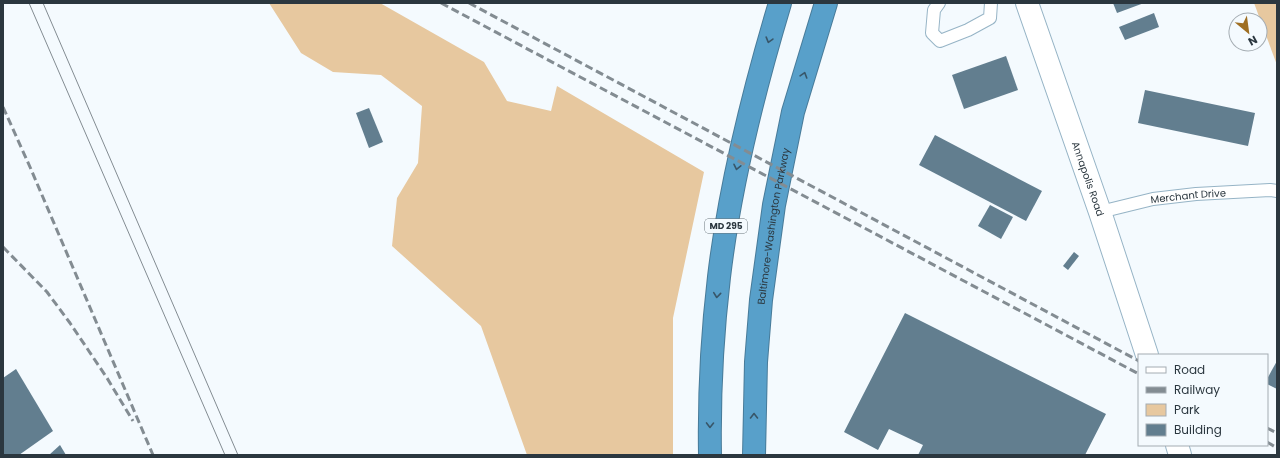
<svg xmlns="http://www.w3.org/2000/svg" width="1280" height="458" font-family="Poppins,sans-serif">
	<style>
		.green { fill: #e7c89f }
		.building { fill: #627e8f }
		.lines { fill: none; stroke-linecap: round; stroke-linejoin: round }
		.service-casing { stroke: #96b4c6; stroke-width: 14 }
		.secondary-casing { stroke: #96b4c6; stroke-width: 24 }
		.motorway-casing { stroke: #487b99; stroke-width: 24 }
		.service { stroke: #fff; stroke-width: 12 }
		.secondary { stroke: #fff; stroke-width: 22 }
		.motorway { stroke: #58a0ca; stroke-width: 22 }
		.tram { stroke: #838c92; stroke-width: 1 }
		.rail { stroke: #838c92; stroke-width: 3; stroke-dasharray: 8 4; stroke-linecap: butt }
		.oneway { stroke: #385669 }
		.labels { text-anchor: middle; stroke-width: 4; stroke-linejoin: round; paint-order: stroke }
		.shield { fill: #f4fafe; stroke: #677278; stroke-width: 1 }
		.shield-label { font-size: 9px; font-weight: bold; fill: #2b373f }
		.street-label { font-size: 10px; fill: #2b373f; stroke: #f4fafe }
	</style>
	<rect width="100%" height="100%" fill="#f4fafe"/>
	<g class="green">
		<path d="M269 3H380L484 62 507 101 551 111 557 86 704 172 673 318V455H527L481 326 392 246 397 198 418 163 422 106 381 75 333 72 301 53Z"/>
		<path d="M1254 3H1277V65Z"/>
	</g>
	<g class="building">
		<path d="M1113 3H1144L1117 13Z"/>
		<path d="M1154 13 1159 27 1125 40 1119 27Z"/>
		<path d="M1006 56 1018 90 964 109 952 75Z"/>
		<path d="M1145 90 1255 113 1248 146 1138 123Z"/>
		<path d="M369 108 383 142 369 148 356 113Z"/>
		<path d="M935 135 1042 191 1026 221 919 165Z"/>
		<path d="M990 205 1013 217 1001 239 978 226Z"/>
		<path d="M1074 252 1079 256 1068 270 1063 266Z"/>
		<path d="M905 313 1106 414 1085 455H918L923 445 889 429 878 450 844 432Z"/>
		<path d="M1277 361V389L1267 384V379Z"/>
		<path d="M16 369 53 431 19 455H3V378Z"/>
		<path d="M60 445 66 455H49Z"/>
	</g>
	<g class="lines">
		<g class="service-casing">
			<g id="service">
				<path d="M939 3 934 10 932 33 940 41 968 30 990 18 991 3"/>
				<path id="s1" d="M1100 212 1153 199 1196 194 1270 190 1277 191"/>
			</g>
		</g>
		<g class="secondary-casing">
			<g id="secondary">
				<path id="s2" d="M1027 3 1100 212 1147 355"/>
				<path d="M1177 445 1180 455"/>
			</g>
		</g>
		<g class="motorway-casing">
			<g id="motorway">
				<path d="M710 455C709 396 712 336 719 277 730 184 753 93 780 3"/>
				<path id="s3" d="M754 455 756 362 761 300 774 205 793 112 826 3"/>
			</g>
		</g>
		<use href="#service" class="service"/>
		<use href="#secondary" class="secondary"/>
		<use href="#motorway" class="motorway"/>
		<g class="tram">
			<path d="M29 3 225 455"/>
			<path d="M43 3 238 455"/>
		</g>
		<g class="rail">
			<path d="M441 3 1139 374"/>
			<path d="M469 3 1139 361"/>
			<path d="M3 107 30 167 153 455"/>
			<path d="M3 247 47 292 70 323 107 378 133 421"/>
			<path d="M1267 428 1277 433"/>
			<path d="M1267 442 1277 448"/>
		</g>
	</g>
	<defs><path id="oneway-chevron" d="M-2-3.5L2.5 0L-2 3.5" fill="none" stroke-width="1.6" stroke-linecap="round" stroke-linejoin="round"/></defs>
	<g class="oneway">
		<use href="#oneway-chevron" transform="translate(769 40) rotate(106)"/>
		<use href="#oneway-chevron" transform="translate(804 75) rotate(-73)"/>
		<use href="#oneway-chevron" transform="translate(737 167) rotate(102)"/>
		<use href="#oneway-chevron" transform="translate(717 295) rotate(96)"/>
		<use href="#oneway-chevron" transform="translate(754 416) rotate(-90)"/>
		<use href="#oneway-chevron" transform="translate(710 425) rotate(91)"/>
	</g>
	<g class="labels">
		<rect class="shield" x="705" y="219" width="42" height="14" rx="3"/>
		<g class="shield-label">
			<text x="726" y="229">MD 295</text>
		</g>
		<g class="street-label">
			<text dy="4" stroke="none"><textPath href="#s2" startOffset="186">Annapolis Road</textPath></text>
			<text dy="4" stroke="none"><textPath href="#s1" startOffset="90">Merchant Drive</textPath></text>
			<text dy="4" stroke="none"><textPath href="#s3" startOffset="230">Baltimore-Washington Parkway</textPath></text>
		</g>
	</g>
	<rect width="1280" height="458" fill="none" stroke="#2b373f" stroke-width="8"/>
	<rect x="1138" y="354" width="130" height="92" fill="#f4fafe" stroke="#a4acb2"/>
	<rect x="1146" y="367" width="20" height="6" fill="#ffffff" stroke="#a4acb2"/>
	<text x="1174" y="374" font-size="12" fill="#2b373f">Road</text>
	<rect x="1146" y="387" width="20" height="6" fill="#838c92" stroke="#a4acb2"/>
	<text x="1174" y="394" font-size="12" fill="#2b373f">Railway</text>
	<rect x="1146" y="404" width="20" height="12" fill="#e7c89f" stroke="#a4acb2"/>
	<text x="1174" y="414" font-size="12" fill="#2b373f">Park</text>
	<rect x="1146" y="424" width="20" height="12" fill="#627e8f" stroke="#a4acb2"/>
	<text x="1174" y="434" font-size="12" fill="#2b373f">Building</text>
	<g transform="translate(1248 32) rotate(151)"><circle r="19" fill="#f4fafe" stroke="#a4acb2"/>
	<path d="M0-3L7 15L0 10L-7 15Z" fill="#9f6f23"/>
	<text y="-6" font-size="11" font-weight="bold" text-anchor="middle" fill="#2b373f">N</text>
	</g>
</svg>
